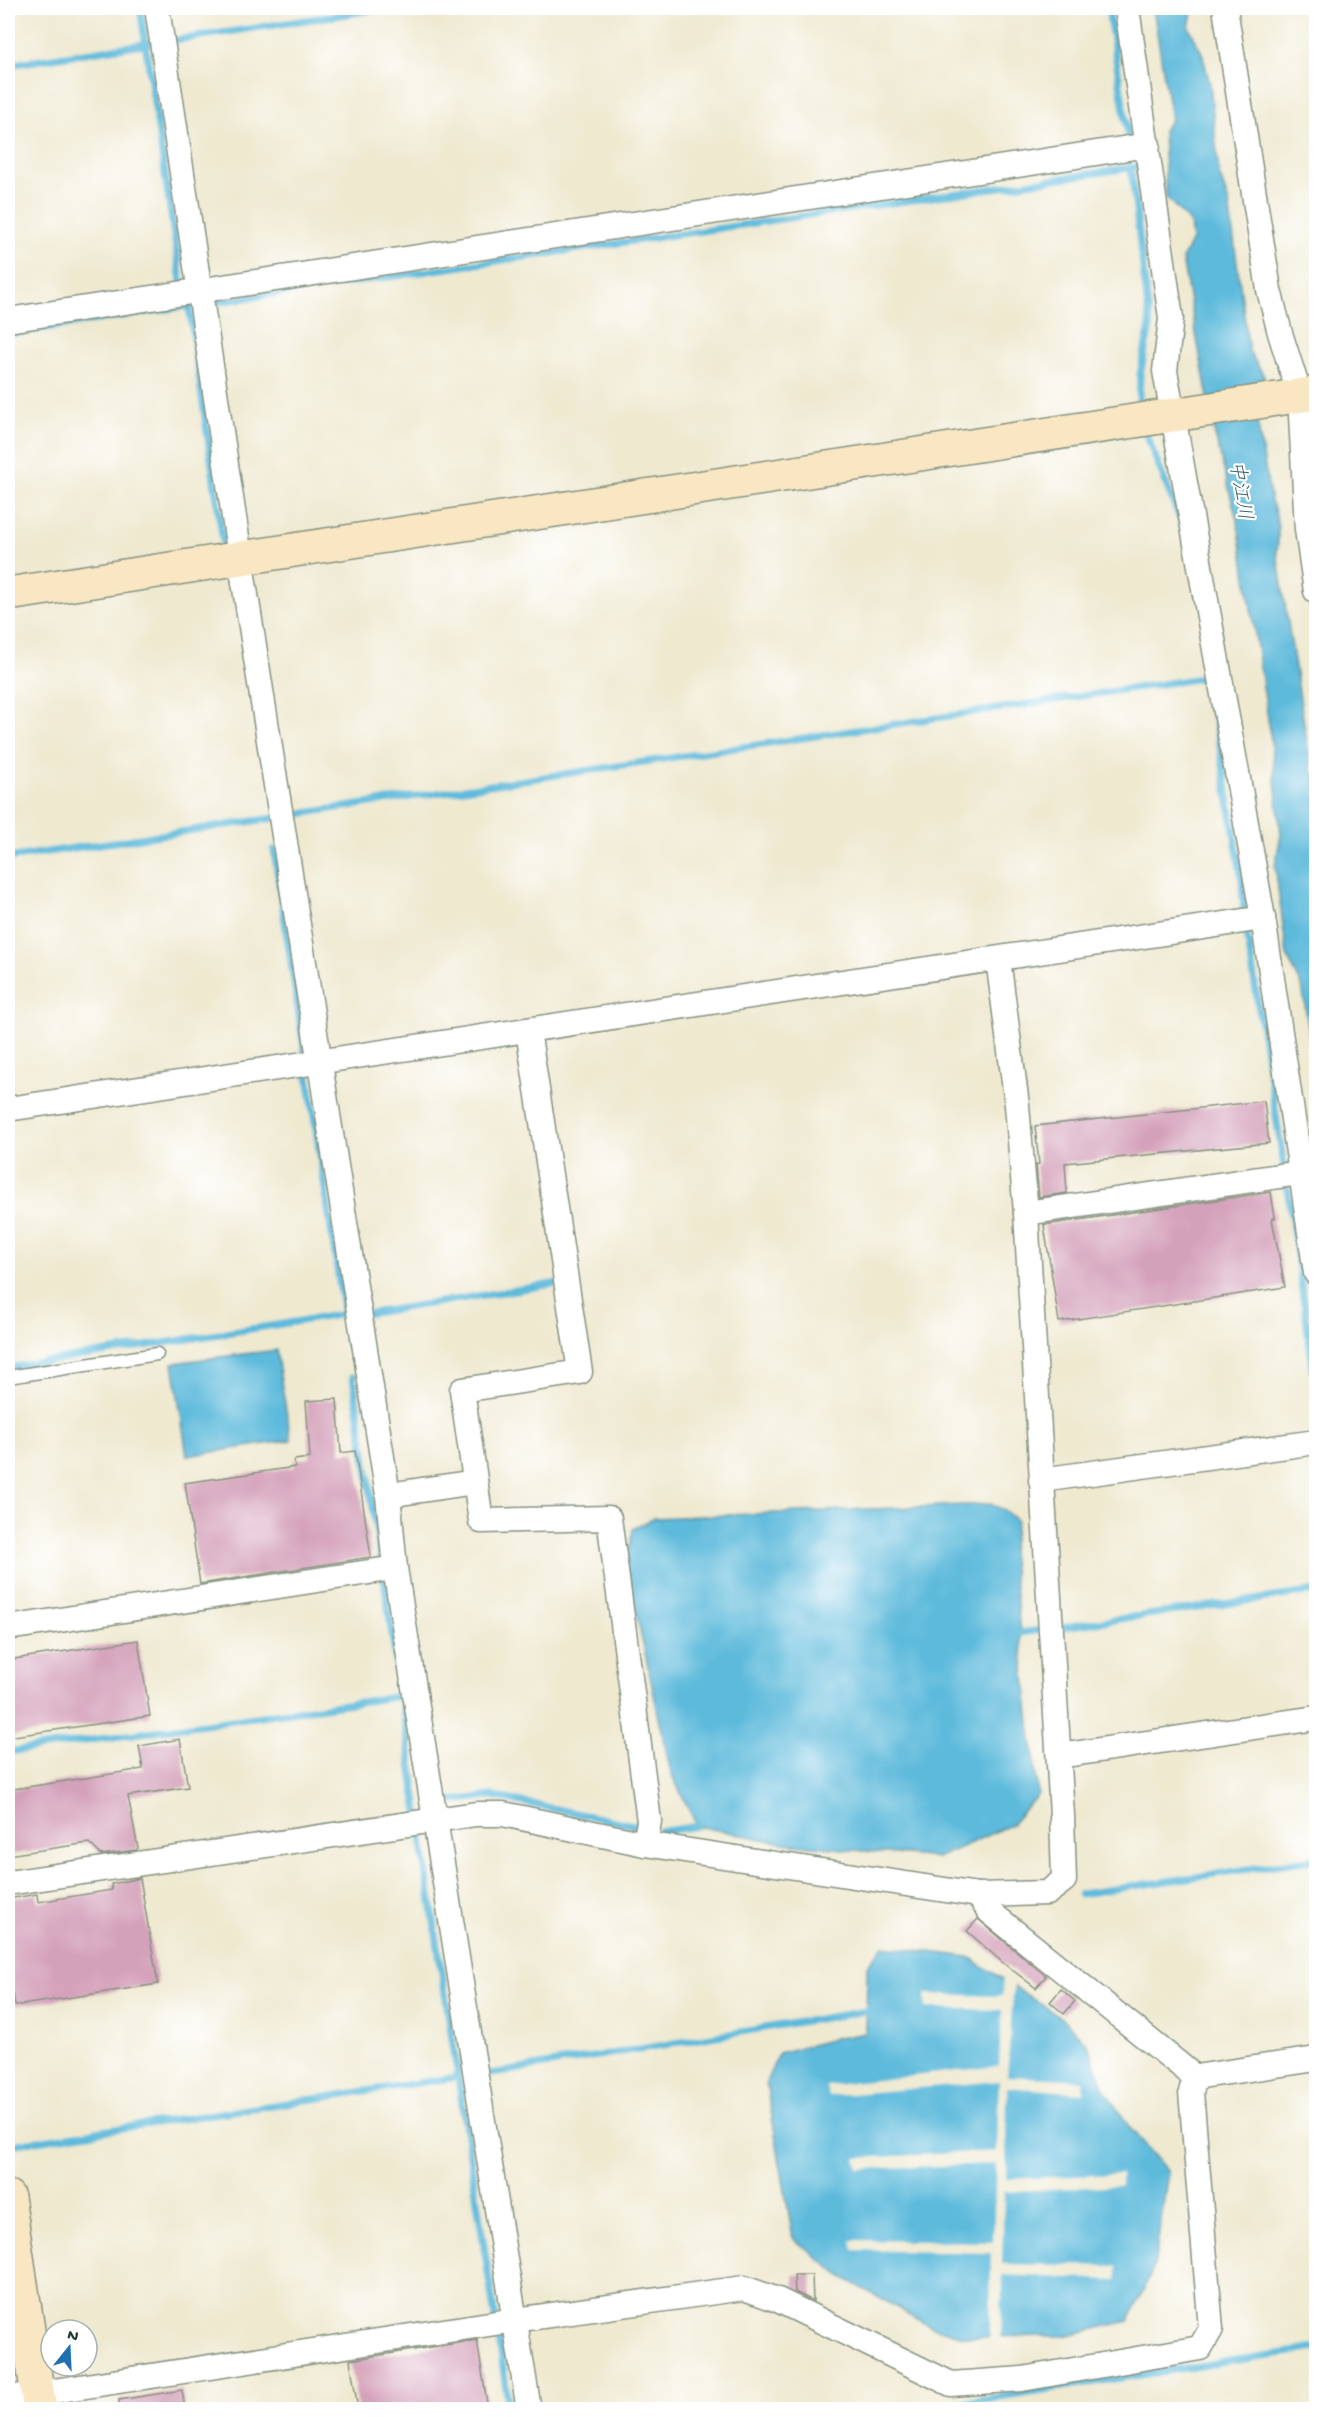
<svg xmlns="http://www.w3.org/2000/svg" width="1324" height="2417" font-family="'Gochi Hand','Klee One',sans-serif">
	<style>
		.water { fill: #5dbadb; stroke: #3e7c88; stroke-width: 1.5 }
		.pier { fill: #efe9d0 }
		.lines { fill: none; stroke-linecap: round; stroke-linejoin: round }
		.stream { stroke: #5dbadb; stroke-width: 7 }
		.building { fill: #d4a1ba }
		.lane-casing { stroke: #879382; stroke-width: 15 }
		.street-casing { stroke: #879382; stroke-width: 27 }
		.secondary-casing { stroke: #879382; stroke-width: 36 }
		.path { stroke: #879382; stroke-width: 4; stroke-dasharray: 1.5 4.5; stroke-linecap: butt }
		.lane { stroke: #fff; stroke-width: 12 }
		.street { stroke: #fff; stroke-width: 24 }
		.secondary { stroke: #f9e7c3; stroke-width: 33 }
		.labels { text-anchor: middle; stroke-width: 4.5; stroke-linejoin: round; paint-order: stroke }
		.water-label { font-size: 20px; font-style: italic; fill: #326266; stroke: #fff }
	</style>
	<rect width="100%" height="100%" fill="#fff"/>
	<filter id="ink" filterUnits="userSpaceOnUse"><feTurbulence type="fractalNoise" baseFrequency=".0167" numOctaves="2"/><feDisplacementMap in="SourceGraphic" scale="12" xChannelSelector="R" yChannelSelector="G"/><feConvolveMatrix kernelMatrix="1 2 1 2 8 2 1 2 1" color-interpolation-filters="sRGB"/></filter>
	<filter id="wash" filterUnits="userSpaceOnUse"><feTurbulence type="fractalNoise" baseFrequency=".008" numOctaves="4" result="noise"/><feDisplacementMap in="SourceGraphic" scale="24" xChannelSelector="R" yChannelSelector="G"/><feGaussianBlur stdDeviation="1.35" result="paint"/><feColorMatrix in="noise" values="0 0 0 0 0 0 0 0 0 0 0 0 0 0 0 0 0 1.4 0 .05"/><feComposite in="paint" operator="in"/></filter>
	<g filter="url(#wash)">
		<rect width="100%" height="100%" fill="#efe9d0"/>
		<g class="water">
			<path d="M1153 8H1193L1189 27 1202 53 1210 84 1219 174 1229 203 1249 351 1264 376 1257 421 1271 501C1279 518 1279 535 1277 553L1312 774H1316V1075L1302 986 1287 956 1275 865 1281 835 1270 732 1238 524 1215 435 1182 259 1192 240 1190 223 1166 197 1163 130 1171 120Z"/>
			<path d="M276 1350 291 1440 187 1456 173 1363Z"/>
			<path d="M990 1504 1004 1510 1017 1521 1011 1550 1038 1794 1011 1825 937 1858 782 1843 697 1826 671 1773 626 1566 633 1529 654 1518Z"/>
			<path d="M883 1946 969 1957 1062 2018 1088 2044 1104 2089 1130 2128 1168 2172 1154 2267 1129 2321 1064 2336 967 2337 929 2326 839 2275 793 2238 766 2082 779 2053 833 2039 866 2033 867 1966Z"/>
		</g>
		<path class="pier" d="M1003 1975 1014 1983 1007 2076 1083 2080V2093L1007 2087 1006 2179 1121 2174V2185L1004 2192 1002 2264 1117 2266V2280L1002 2275 1001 2338 990 2339 991 2253 853 2250 852 2240 993 2242 996 2164 858 2169 856 2158 997 2151 999 2081 828 2096 826 2086 999 2066 1002 2010 926 2008 925 1994 1002 1996Z"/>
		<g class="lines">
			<g class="stream">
				<path d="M140 8 182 288"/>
				<path d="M1108 8 1129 141"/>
				<path d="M169 41 386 8"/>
				<path d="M8 65 150 43"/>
				<path d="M1131 168 1150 326 1140 374 1139 400"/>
				<path d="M211 303 1143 166"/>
				<path d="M189 306 224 549"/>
				<path d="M8 334 192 305"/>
				<path d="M1146 434 1182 524"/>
				<path d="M1214 712 1242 880 1244 912"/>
				<path d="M285 816 1208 677"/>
				<path d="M274 850 305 1054"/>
				<path d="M8 858 274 818"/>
				<path d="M1246 928 1284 1166"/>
				<path d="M308 1076 349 1347"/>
				<path d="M1286 1179 1316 1387"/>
				<path d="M366 1314 559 1283"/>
				<path d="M8 1368 344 1314"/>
				<path d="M353 1377 381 1560"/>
				<path d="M384 1579 418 1812"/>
				<path d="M1063 1627 1316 1591"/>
				<path d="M1019 1633 1041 1630"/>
				<path d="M8 1752 402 1696"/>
				<path d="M449 1801 492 1796 638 1826"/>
				<path d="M420 1830 495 2318"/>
				<path d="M660 1832 697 1826"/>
				<path d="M1080 1894 1316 1859"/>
				<path d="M485 2075 866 2011"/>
				<path d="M10 2145 458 2077"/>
				<path d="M498 2332 509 2410"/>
				<path d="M959 2410 958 2403 1316 2348"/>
			</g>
		</g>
		<g id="blocks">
			<g class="building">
				<path d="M1264 1101 1269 1143 1065 1163 1067 1193 1039 1197 1036 1165 1039 1164 1035 1126Z"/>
				<path d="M1271 1192 1275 1218 1272 1219 1285 1287 1059 1322 1044 1225Z"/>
				<path d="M337 1399 341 1453 355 1451 371 1557 200 1584 185 1483 295 1467 294 1460 310 1458 306 1401Z"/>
				<path d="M138 1640 150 1716 8 1737V1660Z"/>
				<path d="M180 1739 188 1787 128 1796 138 1848 136 1850 101 1855 89 1843 8 1855V1790L143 1769 139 1746Z"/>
				<path d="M140 1878 158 1984 15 2006 8 1959V1899L37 1894 38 1902 112 1890 111 1884Z"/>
				<path d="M978 1919 1046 1976 1036 1988 1003 1963 967 1931Z"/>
				<path d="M1061 1989 1075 2001 1064 2014 1050 2002Z"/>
				<path d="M794 2275H812L813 2301 795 2292Z"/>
				<path d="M477 2340 488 2409H358L350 2360Z"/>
				<path d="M182 2390 185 2409H119V2400Z"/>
			</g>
		</g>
	</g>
	<g filter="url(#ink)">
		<use href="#blocks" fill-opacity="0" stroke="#879382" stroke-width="1.5"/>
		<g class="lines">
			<g class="lane-casing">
				<path id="lane" d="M8 1377 157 1354"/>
			</g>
			<g class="street-casing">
				<g id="street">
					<path d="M157 8 240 557 388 1495 395 1568 529 2410"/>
					<path d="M1127 8 1171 318 1165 371 1263 918 1316 1273"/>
					<path d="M1225 8 1269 290 1280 333 1300 396 1307 529 1316 591"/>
					<path d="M8 320 1148 145"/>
					<path d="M528 1030 580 1372 462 1390 481 1521 609 1518 649 1821 645 1844"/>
					<path d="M8 1109 1263 918"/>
					<path d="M1026 1213 1300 1173"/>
					<path d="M1041 1480 1316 1442"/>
					<path d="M388 1495 475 1482"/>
					<path d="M8 1628 395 1568"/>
					<path d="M1059 1756 1316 1718"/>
					<path d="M8 1883 476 1814H503L645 1844 978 1895 1047 1893 1064 1880 1062 1815 1026 1213 1017 1105 998 959"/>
					<path d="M978 1895 990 1912 1195 2077 1316 2059"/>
					<path d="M8 2398 515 2320 744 2288 778 2300 951 2384 1022 2379 1200 2348 1211 2329 1191 2092 1195 2077"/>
				</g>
			</g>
			<g class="secondary-casing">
				<g id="secondary">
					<path d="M8 594 1316 393"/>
					<path d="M8 2197 40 2410"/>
				</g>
			</g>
			<path class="path" d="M1311 610 1316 647"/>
			<use href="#lane" class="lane"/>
			<use href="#street" class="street"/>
			<use href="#secondary" class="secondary"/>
		</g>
	</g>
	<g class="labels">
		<g class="water-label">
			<text transform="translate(1242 490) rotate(81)" y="7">中江川</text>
		</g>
	</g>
	<rect width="1324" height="2417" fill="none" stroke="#fff" stroke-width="30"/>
	<g transform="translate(69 2348) rotate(18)"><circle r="28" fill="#ffffff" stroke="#a5b1ae" stroke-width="1.5"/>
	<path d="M0-4.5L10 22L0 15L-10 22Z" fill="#1f6fb2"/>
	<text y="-9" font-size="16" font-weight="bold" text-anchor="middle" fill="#1f3d34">N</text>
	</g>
</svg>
